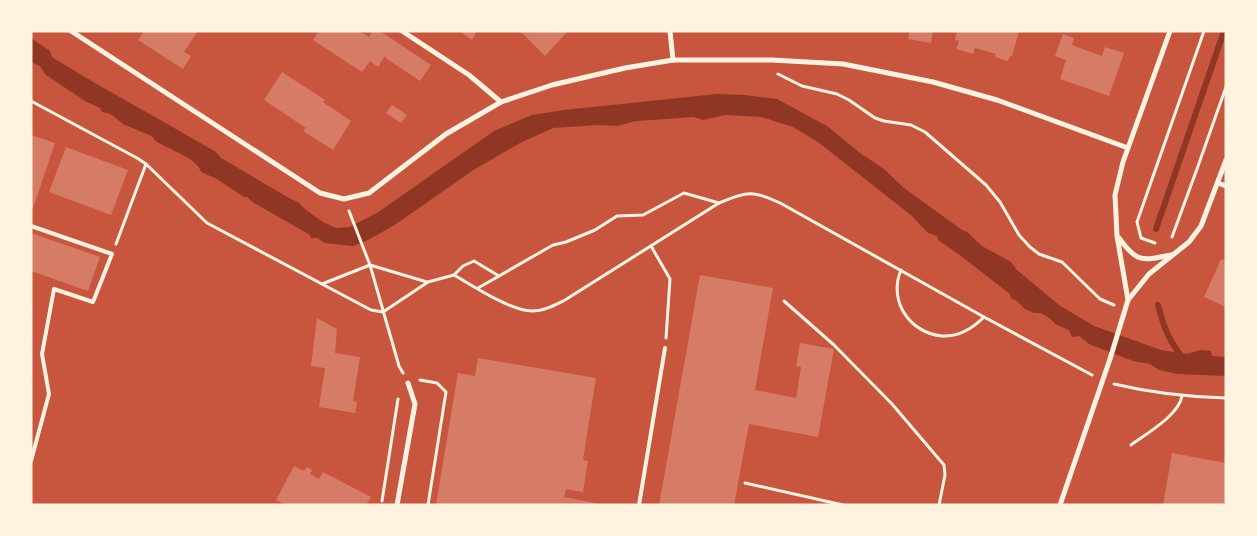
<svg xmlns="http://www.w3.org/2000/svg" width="1257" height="536" font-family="'Noto Sans',sans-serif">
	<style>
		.water { fill: #8f3625 }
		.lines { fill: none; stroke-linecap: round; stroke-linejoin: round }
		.stream { stroke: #8f3625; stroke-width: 6 }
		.building { fill: #d67c66 }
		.path { stroke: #fff3e0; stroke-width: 3 }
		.service { stroke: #fff3e0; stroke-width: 4 }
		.minor { stroke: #fff3e0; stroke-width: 5 }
	</style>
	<rect width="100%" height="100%" fill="#c8553d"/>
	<path class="water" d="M31 38 50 51 52 57C106 91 162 120 216 152L221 158 289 198 298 202 306 210 323 222 336 228 349 227 377 213 494 131 532 115 564 110 717 94 745 95 777 99 827 126 860 153 884 169 904 188 962 230 967 232 982 246 1011 262 1017 270 1059 305 1094 326 1161 350 1186 354 1201 350 1211 351 1212 356 1226 357V376L1178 374 1159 370 1150 364 1133 361 1089 344 1079 336 1072 337 1069 330 1057 325 1048 317 1040 313H1034L1025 309 1017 301 1011 298 1010 294 957 253 938 240 937 236 928 233 912 216 818 142 793 127 761 117 726 115 703 120 694 117 636 121 617 126 599 125 553 128 520 143 475 169 393 226 366 241 353 246 325 243 317 238H311L310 235 254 203 247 197H244L217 179 201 172C198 158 167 149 156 141 152 138 156 138 151 136 143 132 134 129 125 125 116 120 114 113 102 112L100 108 85 101 46 75 40 66 31 62Z"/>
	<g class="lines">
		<g class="stream">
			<path d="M1156 229 1224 31"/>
			<path d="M1158 305C1163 325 1169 341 1182 357"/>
		</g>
	</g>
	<g class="building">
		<path d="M144 31H198L184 52 191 56 183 69 138 40Z"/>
		<path d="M319 31H359L369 37 372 31H380L431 65 420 81 387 59 385 56 378 67 370 61 362 72 313 40Z"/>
		<path d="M459 31H477L472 40Z"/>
		<path d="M520 31H568L545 56Z"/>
		<path d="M910 31H933L931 43 908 39Z"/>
		<path d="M957 31H1019L1012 56H1010L1008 61 995 57 996 54 975 48 973 54 956 49 959 41 955 40Z"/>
		<path d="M1063 34 1074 38 1072 45 1102 56 1105 47 1124 53 1109 96 1060 79 1066 60 1055 56Z"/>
		<path d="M282 72 325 100 323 102 351 121 333 150 303 131 306 128 264 100Z"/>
		<path d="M392 105 407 115 401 123 386 113Z"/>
		<path d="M31 135 55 143 32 211H31Z"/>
		<path d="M66 147 128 170 111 215 49 192Z"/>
		<path d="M31 233 100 257 88 291 31 271Z"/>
		<path d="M1221 259 1226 261V307L1204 297Z"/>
		<path d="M700 275 773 288 755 390 796 398 801 367 796 366 800 343 834 349 818 437 749 424 734 505H659Z"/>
		<path d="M317 318 337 329 335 353 360 357 353 401 357 402 355 413 319 407 325 368 311 366Z"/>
		<path d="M478 358 596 378 583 460 588 461 583 492 566 489 564 497 605 505H436L458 373 475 376Z"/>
		<path d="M1172 453 1226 463V505H1163Z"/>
		<path d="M294 466 304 471 307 467 312 470 310 474 319 479 323 472 371 497 366 505H286L276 500Z"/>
	</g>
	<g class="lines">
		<g class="path">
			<path d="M778 74 802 86 837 94 849 100 875 118 884 121 911 125 925 132 986 185 1000 202 1019 235 1030 247 1039 254 1062 262 1100 299 1114 305"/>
			<path d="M31 101 137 158 146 164 207 223 371 310 383 312 428 282 454 275C473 286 511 311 532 311 544 311 555 305 565 300L719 203C749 191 753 190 782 204L984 317 1092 375"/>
			<path d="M349 211 370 265 399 366 403 373"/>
			<path d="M1172 237 1197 169 1226 87"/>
			<path d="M1155 243 1141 238 1137 222 1204 31"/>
			<path d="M116 244 146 164"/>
			<path d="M651 246 670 279 666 338"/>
			<path d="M901 270C888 300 909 333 942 336 958 337 973 328 984 317"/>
			<path d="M454 275 463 266 474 261 499 276"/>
			<path d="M322 284 370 265 427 282"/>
			<path d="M478 288 553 245 566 242 595 230 617 216 643 215 684 193 719 203"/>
			<path d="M784 301 834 345 892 404 944 465 945 475 939 505"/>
			<path d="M420 380 437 383 446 392 428 505"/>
			<path d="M1114 384C1152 393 1186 397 1226 398"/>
			<path d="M1131 445C1146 434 1179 415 1182 396"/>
			<path d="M745 483 843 505"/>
			<path d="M382 501 398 399"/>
		</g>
		<g class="service">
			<path d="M31 226 112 254 93 302 54 289 42 354 49 394 31 461"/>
			<path d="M639 505 665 348"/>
		</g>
		<g class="minor">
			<path d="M71 31 320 193 344 199 369 193 446 134 501 102 552 85 625 68 673 60H772L843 64 933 82 997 100 1128 148"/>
			<path d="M402 31 469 75 501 102"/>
			<path d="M670 31 673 60"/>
			<path d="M1218 183 1226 186"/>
			<path d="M1119 238C1137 263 1142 261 1171 255"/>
			<path d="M1128 300 1117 236 1115 195 1123 162 1170 31"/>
			<path d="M397 505 415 404 408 383"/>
			<path d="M1060 505 1110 359 1128 300 1149 274 1189 242 1201 226 1226 160"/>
		</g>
	</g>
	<rect width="1257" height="536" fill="none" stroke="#fff3e0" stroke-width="65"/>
</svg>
